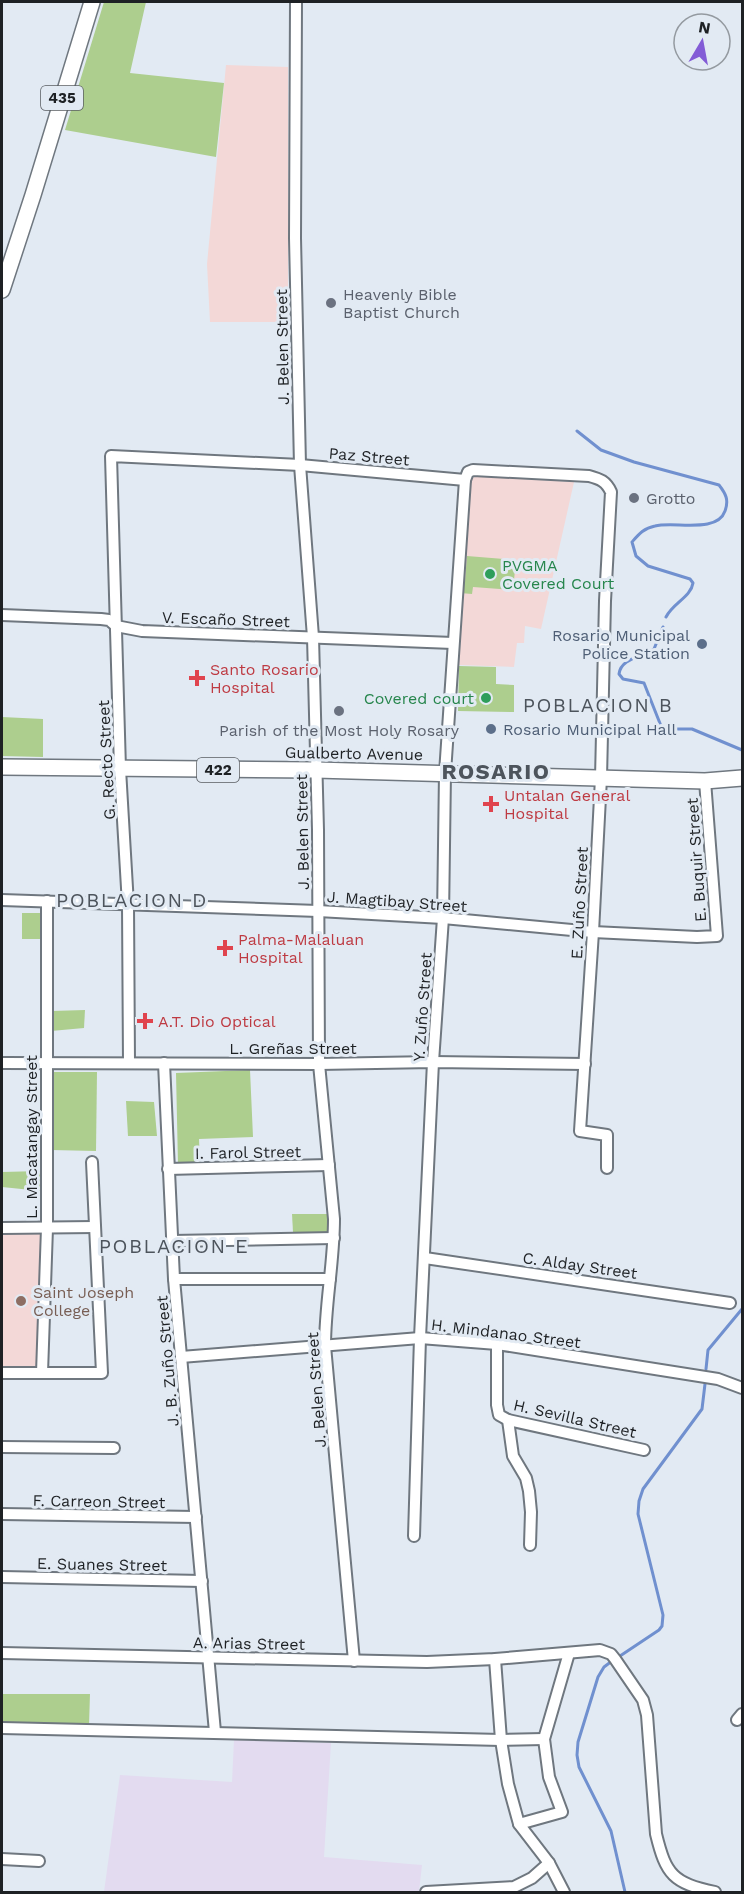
<svg xmlns="http://www.w3.org/2000/svg" width="744" height="1894" font-family="'Work Sans',sans-serif">
	<style>
		.industrial { fill: #e3dbf0 }
		.education { fill: #f3d8d7 }
		.green { fill: #adce8e }
		.lines { fill: none; stroke-linecap: round; stroke-linejoin: round }
		.stream { stroke: #7090cf; stroke-width: 3 }
		.minor-casing { stroke: #6f777f; stroke-width: 14 }
		.primary-casing { stroke: #6f777f; stroke-width: 18 }
		.minor { stroke: #fff; stroke-width: 10 }
		.primary { stroke: #fff; stroke-width: 15 }
		.worship-dot { fill: #6b7280; stroke: #e2eaf3; stroke-width: 2 }
		.leisure-dot { fill: #2e9e5b; stroke: #e2eaf3; stroke-width: 2 }
		.service-dot { fill: #5c6f8a; stroke: #e2eaf3; stroke-width: 2 }
		.health-dot { fill: #e0444e; stroke: #e2eaf3; stroke-width: 2 }
		.education-dot { fill: #8d6e63; stroke: #e2eaf3; stroke-width: 2 }
		.labels { text-anchor: middle; stroke-width: 6; stroke-linejoin: round; paint-order: stroke }
		.shield { fill: #e2eaf3; stroke: #595d62; stroke-width: 1.5 }
		.shield-label { font-size: 15px; font-weight: bold; fill: #1e2124 }
		.worship-label { font-size: 16px; fill: #5b616d; stroke: #e2eaf3; text-anchor: start }
		.street-label { font-size: 16px; fill: #1e2124; stroke: #e2eaf3 }
		.leisure-label { font-size: 16px; fill: #27864d; stroke: #e2eaf3; text-anchor: start }
		.service-label { font-size: 16px; fill: #4e5e75; stroke: #e2eaf3; text-anchor: end }
		.health-label { font-size: 16px; fill: #be3a42; stroke: #e2eaf3; text-anchor: start }
		.education-label { font-size: 16px; fill: #785e54; stroke: #e2eaf3; text-anchor: start }
		.quarter-label { font-size: 20px; letter-spacing: 1.5px; fill: #4d545c; stroke: #e2eaf3 }
		.district-label { font-size: 22px; font-weight: bold; letter-spacing: 1.5px; fill: #4d545c; stroke: #e2eaf3 }
	</style>
	<rect width="100%" height="100%" fill="#e2eaf3"/>
	<path class="industrial" d="M234 1740 331 1743 324 1857 422 1865 419 1892H104L120 1775 232 1782Z"/>
	<g class="education">
		<path d="M226 65 288 67V322H210L207 264Z"/>
		<path d="M476 476 574 482 541 629 525 626 524 643H517L514 667 459 665 470 484 471 479Z"/>
		<path d="M42 1233 38 1369H2V1234Z"/>
	</g>
	<g class="green">
		<path d="M104 2H146L130 73 224 83 216 157 65 130Z"/>
		<path d="M467 556 516 560 513 590 473 587 472 594 460 593 461 581H465Z"/>
		<path d="M459 666 496 667V684L514 685V712L458 711Z"/>
		<path d="M2 717 43 719V757L2 756Z"/>
		<rect x="22" y="913" width="18" height="26"/>
		<path d="M85 1010 84 1028 51 1031 52 1011Z"/>
		<path d="M250 1070 253 1137 199 1139 200 1164 178 1165 176 1073Z"/>
		<path d="M50 1072H97L96 1151 51 1150Z"/>
		<path d="M126 1101 154 1102 157 1136H128Z"/>
		<path d="M41 1171V1191L2 1187V1172Z"/>
		<path d="M327 1214V1232H293L292 1214Z"/>
		<path d="M2 1694H90L89 1725 2 1723Z"/>
	</g>
	<g class="lines">
		<g class="stream">
			<path d="M577 431 601 450 634 462 719 485C726 494 729 500 725 511 717 534 674 521 655 526 644 528 639 534 632 542L636 556 648 566 690 579 693 583C691 597 673 603 666 617"/>
			<path d="M663 627 654 649C642 657 621 658 619 674L623 679 644 683 661 726 668 729H692L742 750"/>
			<path d="M706 1369 708 1350 742 1309"/>
			<path d="M620 1656 659 1630 662 1626 663 1615 638 1514 639 1501 643 1489 702 1409 705 1384"/>
			<path d="M612 1661 604 1667 598 1677 578 1742 577 1755 579 1767 611 1831 625 1892"/>
		</g>
		<g class="minor-casing">
			<g id="minor">
				<path d="M296 2 295 238 300 465 313 637 318 830 319 1064 334 1219C334 1262 325 1304 325 1346L354 1661"/>
				<path d="M2 615 101 619 109 620 116 626 142 631 453 643"/>
				<path d="M2 900 318 911 443 918 593 932 697 937 717 936 705 781"/>
				<path d="M2 1063 319 1064 433 1062 585 1064"/>
				<path d="M129 1063 128 905 120 769 111 456 300 465 465 480"/>
				<path d="M164 1063 174 1279 215 1732"/>
				<path d="M168 1169 329 1165"/>
				<path d="M2 1228 95 1227"/>
				<path d="M172 1241 334 1238"/>
				<path d="M425 1258 730 1303"/>
				<path d="M174 1279H330"/>
				<path d="M497 1344V1405L499 1415 508 1420 644 1450"/>
				<path d="M181 1357 420 1338 497 1344 718 1379 742 1388"/>
				<path d="M2 1373H102L92 1162"/>
				<path d="M42 1373 47 1228V901"/>
				<path d="M508 1420 513 1456 526 1478 529 1491 531 1512 530 1545"/>
				<path d="M2 1447 114 1448"/>
				<path d="M2 1514 196 1517"/>
				<path d="M414 1536 420 1338 433 1062 443 918 445 773 465 480 468 472 473 470 589 476C600 479 606 481 611 492L605 601 601 778 593 932 580 1131 607 1135V1168"/>
				<path d="M2 1577 202 1581"/>
				<path d="M2 1653 427 1662 495 1659 600 1650 611 1654 615 1659 643 1700 647 1715 656 1834C666 1875 673 1883 715 1892"/>
				<path d="M495 1659 501 1740 508 1784 519 1824 549 1863 564 1892"/>
				<path d="M737 1720 742 1714"/>
				<path d="M2 1728 501 1740 544 1739"/>
				<path d="M519 1824 562 1812 549 1777 544 1739 569 1653"/>
				<path d="M2 1859 39 1861"/>
				<path d="M426 1892 514 1887 532 1878 549 1863"/>
			</g>
		</g>
		<g class="primary-casing">
			<g id="primary">
				<path d="M2 290 33 195 92 2"/>
				<path d="M2 767 316 770 705 781 742 778"/>
			</g>
		</g>
		<use href="#minor" class="minor"/>
		<use href="#primary" class="primary"/>
	</g>
	<g class="worship-dot">
		<circle cx="331" cy="303" r="6"/>
		<circle cx="634" cy="498" r="6"/>
		<circle cx="339" cy="711" r="6"/>
	</g>
	<g class="leisure-dot">
		<circle cx="490" cy="574" r="6"/>
		<circle cx="486" cy="698" r="6"/>
	</g>
	<g class="service-dot">
		<circle cx="702" cy="644" r="6"/>
		<circle cx="491" cy="729" r="6"/>
	</g>
	<g class="health-dot">
		<path d="M194 669h6v6h6v6h-6v6h-6v-6h-6v-6h6z"/>
		<path d="M488 795h6v6h6v6h-6v6h-6v-6h-6v-6h6z"/>
		<path d="M222 939h6v6h6v6h-6v6h-6v-6h-6v-6h6z"/>
		<path d="M142 1012h6v6h6v6h-6v6h-6v-6h-6v-6h6z"/>
	</g>
	<circle class="education-dot" cx="21" cy="1301" r="6"/>
	<g class="labels">
		<g class="shield">
			<rect x="41" y="86" width="42" height="24" rx="4.5"/>
			<rect x="197" y="758" width="42" height="24" rx="4.5"/>
		</g>
		<g class="shield-label">
			<text x="62" y="103">435</text>
			<text x="218" y="775">422</text>
		</g>
		<g class="worship-label">
			<text x="343" y="300">Heavenly Bible<tspan x="343" dy="18">Baptist Church</tspan></text>
			<text x="646" y="504">Grotto</text>
			<text x="339" y="736" text-anchor="middle">Parish of the Most Holy Rosary</text>
		</g>
		<g class="street-label">
			<text transform="translate(282 347) rotate(-91)" y="6">J. Belen Street</text>
			<text transform="translate(369 456) rotate(5)" y="6">Paz Street</text>
			<text transform="translate(226 619) rotate(2)" y="6">V. Escaño Street</text>
			<text transform="translate(354 753) rotate(1)" y="6">Gualberto Avenue</text>
			<text transform="translate(106 760) rotate(-93)" y="6">G. Recto Street</text>
			<text transform="translate(302 832) rotate(-91)" y="6">J. Belen Street</text>
			<text transform="translate(696 860) rotate(-94)" y="6">E. Buquir Street</text>
			<text transform="translate(397 901) rotate(4)" y="6">J. Magtibay Street</text>
			<text transform="translate(579 903) rotate(-87)" y="6">E. Zuño Street</text>
			<text transform="translate(422 1007) rotate(-86)" y="6">Y. Zuño Street</text>
			<text x="293" y="1054">L. Greñas Street</text>
			<text transform="translate(31 1137) rotate(-90)" y="6">L. Macatangay Street</text>
			<text transform="translate(248 1152) rotate(-1)" y="6">I. Farol Street</text>
			<text transform="translate(580 1265) rotate(8)" y="6">C. Alday Street</text>
			<text transform="translate(506 1333) rotate(7)" y="6">H. Mindanao Street</text>
			<text transform="translate(167 1361) rotate(-95)" y="6">J. B. Zuño Street</text>
			<text transform="translate(316 1390) rotate(-94)" y="6">J. Belen Street</text>
			<text transform="translate(575 1418) rotate(13)" y="6">H. Sevilla Street</text>
			<text transform="translate(99 1501) rotate(1)" y="6">F. Carreon Street</text>
			<text transform="translate(102 1564) rotate(1)" y="6">E. Suanes Street</text>
			<text transform="translate(249 1643) rotate(1)" y="6">A. Arias Street</text>
		</g>
		<g class="leisure-label">
			<text x="502" y="571">PVGMA<tspan x="502" dy="18">Covered Court</tspan></text>
			<text x="474" y="704" text-anchor="end">Covered court</text>
		</g>
		<g class="service-label">
			<text x="690" y="641">Rosario Municipal<tspan x="690" dy="18">Police Station</tspan></text>
			<text x="503" y="735" text-anchor="start">Rosario Municipal Hall</text>
		</g>
		<g class="health-label">
			<text x="210" y="675">Santo Rosario<tspan x="210" dy="18">Hospital</tspan></text>
			<text x="504" y="801">Untalan General<tspan x="504" dy="18">Hospital</tspan></text>
			<text x="238" y="945">Palma-Malaluan<tspan x="238" dy="18">Hospital</tspan></text>
			<text x="158" y="1027">A.T. Dio Optical</text>
		</g>
		<g class="education-label">
			<text x="33" y="1298">Saint Joseph<tspan x="33" dy="18">College</tspan></text>
		</g>
		<g class="quarter-label">
			<text x="598" y="712">POBLACION B</text>
			<text x="132" y="907">POBLACION D</text>
			<text x="174" y="1253">POBLACION E</text>
		</g>
		<g class="district-label">
			<text x="496" y="779">ROSARIO</text>
		</g>
	</g>
	<rect width="744" height="1894" fill="none" stroke="#1e2124" stroke-width="6"/>
	<g transform="translate(702 42) rotate(10)"><circle r="28" fill="#e2eaf3" stroke="#949aa0" stroke-width="1.5"/>
	<path d="M0-4.5L10 22L0 15L-10 22Z" fill="#835cd6"/>
	<text y="-9" font-size="16" font-weight="bold" text-anchor="middle" fill="#1e2124">N</text>
	</g>
</svg>
